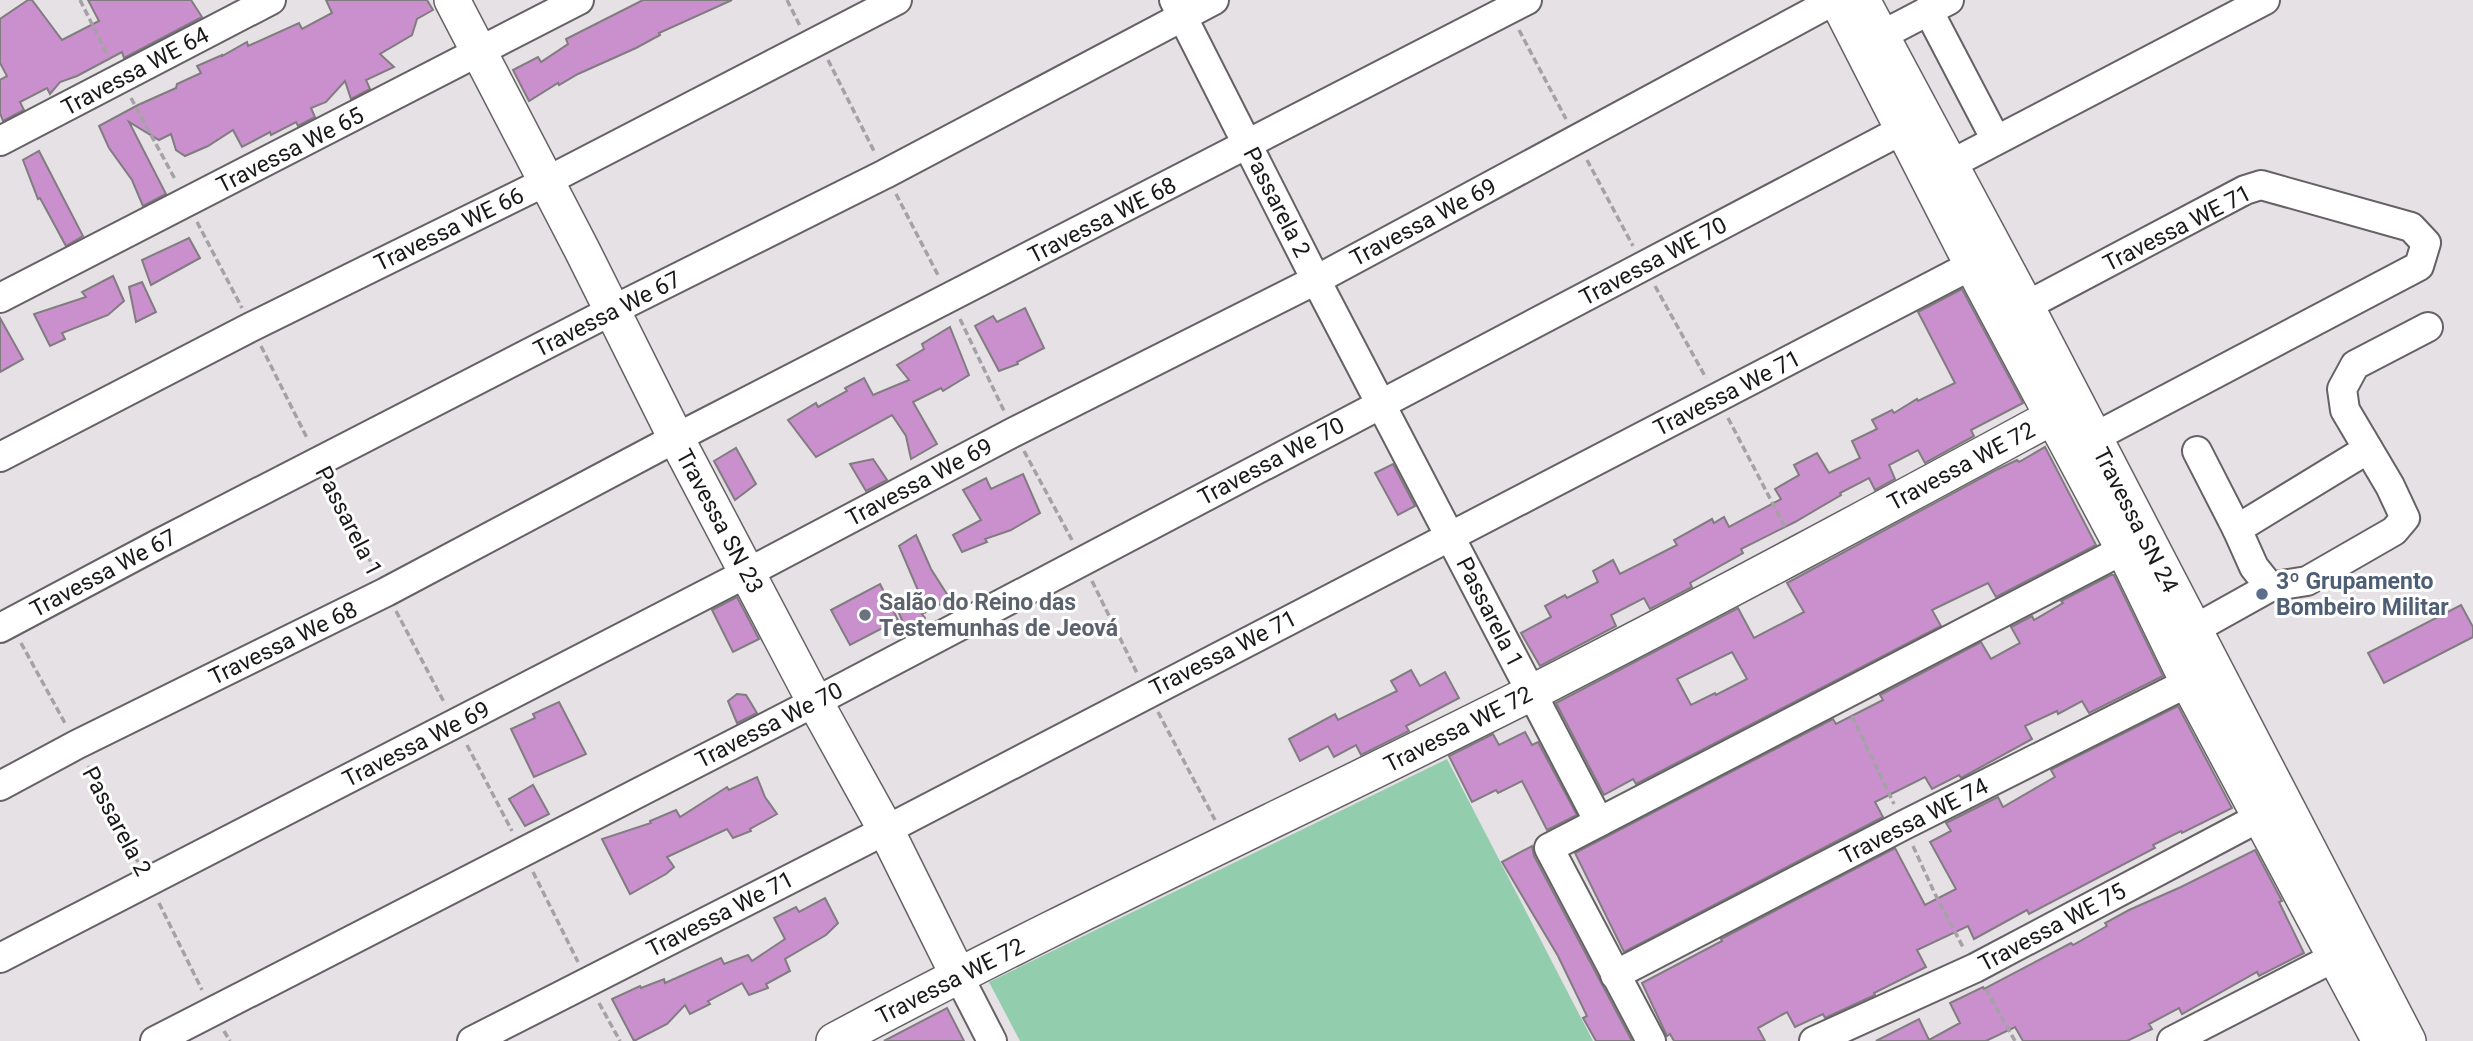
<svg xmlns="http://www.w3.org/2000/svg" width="2473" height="1041" font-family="Roboto,sans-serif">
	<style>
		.green { fill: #92cdad }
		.building { fill: #ca90cd; stroke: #807c80; stroke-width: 2; fill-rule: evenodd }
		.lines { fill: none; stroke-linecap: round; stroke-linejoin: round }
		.minor-casing { stroke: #656165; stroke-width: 32 }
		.major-casing { stroke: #656165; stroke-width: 38 }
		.path { stroke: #a5a2a5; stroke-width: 3.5; stroke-dasharray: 7 3.5; stroke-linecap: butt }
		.minor { stroke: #fff; stroke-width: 28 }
		.major { stroke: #fff; stroke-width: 35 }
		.service-dot { fill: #5c6f8a; stroke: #fff; stroke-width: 2.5 }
		.worship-dot { fill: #6b7280; stroke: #fff; stroke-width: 2.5 }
		.labels { text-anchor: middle; stroke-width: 6; stroke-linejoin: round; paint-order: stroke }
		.street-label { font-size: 23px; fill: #1a191a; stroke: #fff }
		.service-label { font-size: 23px; font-weight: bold; fill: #4e5e75; stroke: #fff; text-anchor: start }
		.worship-label { font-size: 23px; font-weight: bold; fill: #5b616d; stroke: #fff; text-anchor: start }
	</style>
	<rect width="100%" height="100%" fill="#e5e1e5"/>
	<path class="green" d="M1447 759 1593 1041H1020L989 982Z"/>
	<g class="building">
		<path d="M28 0H32L62 40 99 21 88 0H191L202 17 124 58 122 52 77 76 60 82 50 94 47 88 20 102 24 110 3 121 0 113V80L7 76 0 63V19Z"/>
		<path d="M326 0H427L433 10 417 19 412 35 380 54 394 67 366 80 370 89 351 99 345 81 326 102 311 108 315 117 298 126 296 122 271 135 270 132 242 147 233 130 208 146 185 156 176 150 171 134 159 140 129 122 166 194 143 206 132 180 109 148 99 126 138 105 176 88 177 84 201 73 197 66 222 55V56L247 42 248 46 299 23 302 29 332 13Z"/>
		<path d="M643 0H732L659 33 660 35 636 48 578 74 559 85 558 83 529 101 513 70 538 57 541 62 568 44 566 39Z"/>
		<path d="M39 151 83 236 66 246 40 198 38 199 23 160Z"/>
		<path d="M189 238 200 258 151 285 142 260Z"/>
		<path d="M113 276 124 301 108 315 62 333 65 339 50 346 34 314 86 297 82 292Z"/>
		<path d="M142 282 156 312 136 322 129 287Z"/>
		<path d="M1962 289 2023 403 1971 430 1974 436 1925 463 1918 450 1889 465 1895 479 1875 490 1869 478 1840 493 1841 495 1795 522 1741 549 1743 553 1690 583 1692 587 1650 609 1644 598 1611 615 1616 626 1540 666 1521 633 1551 617 1545 606 1565 595 1567 598 1598 582 1593 571 1613 560 1620 574 1677 545 1674 540 1712 519 1714 523 1724 517 1729 527 1781 499 1775 489 1799 475 1794 465 1817 453 1829 473 1860 458 1852 441 1877 429 1872 420 1892 410 1894 413 1917 399 1918 401 1955 383 1918 312Z"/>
		<path d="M1025 308 1044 348 1017 362 1018 364 999 371 975 326 993 316 997 322Z"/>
		<path d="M0 318 23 359 0 372Z"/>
		<path d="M950 327 969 375 943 391 941 388 913 402 937 444 911 459 906 436 892 415 816 457 788 420 816 403 818 407 847 391 845 388 864 378 873 395 909 380 897 365 924 349 922 344Z"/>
		<path d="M2045 447 2096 545 1996 597 1988 583 1963 595 1932 610 1941 626 1636 784 1633 779 1604 795 1556 703 1738 608 1754 638 1804 612 1787 583 1994 471 2017 460 2019 462ZM1732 652 1747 679 1716 695 1715 693 1691 705 1677 679Z"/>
		<path d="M736 448 756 484 735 500 714 461Z"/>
		<path d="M873 459 887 480 866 491 850 464Z"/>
		<path d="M1393 464 1415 506 1398 515 1375 473Z"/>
		<path d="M1023 474 1040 513 1011 530 985 539 987 542 962 552 953 535 981 520 963 490 986 478 991 489Z"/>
		<path d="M916 535 931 569 950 599 922 614 925 618 906 629 898 611 920 595 899 546Z"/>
		<path d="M2111 575H2114L2163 676 2089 713 2082 701 2058 714 2057 711 2025 726 2032 739 1961 778 1959 775 1932 789 1925 777 1875 802 1883 817 1624 952 1575 853 1833 719 1836 724 1883 700 1880 695 1981 642 1991 659 2020 643 2011 627 2032 616 2034 620 2063 603 2061 601Z"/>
		<path d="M880 584 898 620 850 645 831 610Z"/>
		<path d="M737 597 759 639 733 652 712 610Z"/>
		<path d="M2461 605 2473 627V637L2384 683 2368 653Z"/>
		<path d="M1411 670 1420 686 1445 672 1459 698 1406 726 1409 731 1361 755 1356 745 1334 757 1328 746 1300 761 1289 739 1335 714 1338 720 1397 691 1391 681Z"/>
		<path d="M737 694 746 695 757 713 737 723 728 701Z"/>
		<path d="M559 702 586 754 534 777 511 729 535 718 533 714Z"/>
		<path d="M2178 706 2232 808 2182 833 2181 831 2153 845 2155 848 2105 874 2029 914 2027 910 1974 939 1968 926 1917 950 1926 967 1874 993 1875 995 1825 1018 1823 1014 1795 1027 1787 1012 1758 1028 1765 1041H1674L1670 1034 1667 1036 1642 983 1722 941 1721 939 1895 848 1925 905 1956 889 1930 842 1951 831 1946 823 1998 797 2003 807 2055 777 2051 770 2056 767Z"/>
		<path d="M1525 732 1532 745 1538 742 1577 815 1547 830 1522 781 1498 793 1496 790 1472 802 1449 756 1493 734 1499 745Z"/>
		<path d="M757 777 765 797 777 814 750 829 751 831 733 838 727 829 667 857 674 867 666 874 630 894 602 839 651 823 650 821 676 810 680 817 727 787 729 790Z"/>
		<path d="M533 785 549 814 525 826 509 799Z"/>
		<path d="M1532 846 1534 856 1632 1041H1596L1583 1018 1587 1016 1558 956 1502 862Z"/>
		<path d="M2255 850 2282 901 2279 902 2304 953 2259 976 2257 972 2182 1014 2179 1008 2149 1024 2152 1029 2127 1041H2023L2015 1027 1986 1041H1876L1919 1019 1929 1040 1960 1023 1950 1003 1983 987 1984 989 2071 943 2073 945 2107 926 2105 923 2129 910 2181 887Z"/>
		<path d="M825 898 838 923 826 935 785 959 790 971 766 984 768 988 749 995 742 983 708 1001 710 1004 690 1014 685 1005 667 1024 634 1041 612 999 640 986 641 988 664 979 665 983 721 958 724 964 748 955 752 961 785 939 774 918 796 907 799 912Z"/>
		<path d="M947 1008 964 1041H884Z"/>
	</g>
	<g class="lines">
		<g class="minor-casing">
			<g id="minor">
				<path d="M1174 0 1316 280 1599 822"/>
				<path d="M1928 10 1996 140"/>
				<path d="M1863 45 1949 0"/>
				<path d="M0 141 271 0"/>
				<path d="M1932 174 2265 0"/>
				<path d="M0 298 579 0"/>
				<path d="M2026 306 2245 190 2261 185 2411 227 2426 243 2419 266 2093 438"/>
				<path d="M2197 451 2237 529"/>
				<path d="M0 457 251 327 545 182 897 0"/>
				<path d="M2270 587 2254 567 2237 529 2368 449"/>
				<path d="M0 628 158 544 611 311 885 174 1214 0"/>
				<path d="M2193 630 2270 587 2307 581 2394 531 2405 518 2390 486 2345 410 2342 389 2355 365 2428 327"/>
				<path d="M0 786 76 745 386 592 676 438 1527 0"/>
				<path d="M0 958 747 573 1014 432 1316 280 1835 0"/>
				<path d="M958 975 992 1041"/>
				<path d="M1615 975 1904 825 2205 674"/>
				<path d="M155 1041 815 702 1921 120"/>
				<path d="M472 1041 886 830 1974 264"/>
				<path d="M1651 1041 1549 848 2140 541"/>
				<path d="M1814 1041 1975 968 2279 807"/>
				<path d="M2172 1041 2337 956 2344 939"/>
			</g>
		</g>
		<g class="major-casing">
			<g id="major">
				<path d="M452 0 581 248 676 438 815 702 886 830 958 975"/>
				<path d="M1837 0 1983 286 2124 550 2188 682 2380 1041"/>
				<path d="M1862 0 2026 306 2408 1041"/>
				<path d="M834 1041C1063 918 1299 810 1531 693 1714 600 1895 502 2076 404"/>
			</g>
		</g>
		<g class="path">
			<path d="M80 0 109 58"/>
			<path d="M787 0 800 26"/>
			<path d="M1519 30 1566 119"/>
			<path d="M828 60 875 153"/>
			<path d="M131 98 176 181"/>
			<path d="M1587 160 1633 246"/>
			<path d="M896 194 939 277"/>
			<path d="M197 222 242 308"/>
			<path d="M1655 286 1706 378"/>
			<path d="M960 319 1005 413"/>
			<path d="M261 346 308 440"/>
			<path d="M1728 418 1786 529"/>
			<path d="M1024 451 1072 540"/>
			<path d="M328 481 375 570"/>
			<path d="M1092 581 1138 675"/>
			<path d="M396 611 445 704"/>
			<path d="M21 643 66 725"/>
			<path d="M1158 712 1215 820"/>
			<path d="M1852 716 1894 804"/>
			<path d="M467 745 512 831"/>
			<path d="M88 766 138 862"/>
			<path d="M1913 846 1934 892 1964 949"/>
			<path d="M533 872 578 962"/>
			<path d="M159 903 202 990"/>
			<path d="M1986 989 2015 1041"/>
			<path d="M599 1003 620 1041"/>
			<path d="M224 1031 230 1041"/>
		</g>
		<use href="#minor" class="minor"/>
		<use href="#major" class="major"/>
	</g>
	<circle class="service-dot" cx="2262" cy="594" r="7"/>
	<circle class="worship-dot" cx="865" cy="615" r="7"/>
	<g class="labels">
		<g class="street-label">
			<text transform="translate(135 71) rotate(-28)" y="8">Travessa WE 64</text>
			<text transform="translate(290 150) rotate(-27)" y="8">Travessa We 65</text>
			<text transform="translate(1277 202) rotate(63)" y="8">Passarela 2</text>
			<text transform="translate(1102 220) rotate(-27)" y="8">Travessa WE 68</text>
			<text transform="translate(1423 222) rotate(-28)" y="8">Travessa We 69</text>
			<text transform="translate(2177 228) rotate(-27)" y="8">Travessa WE 71</text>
			<text transform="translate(449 229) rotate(-26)" y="8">Travessa WE 66</text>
			<text transform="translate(1653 261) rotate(-28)" y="8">Travessa WE 70</text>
			<text transform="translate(607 314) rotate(-27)" y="8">Travessa We 67</text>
			<text transform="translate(1727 393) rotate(-27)" y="8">Travessa We 71</text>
			<text transform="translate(1271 461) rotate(-28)" y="8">Travessa We 70</text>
			<text transform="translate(1961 466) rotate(-28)" y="8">Travessa WE 72</text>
			<text transform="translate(919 482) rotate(-28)" y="8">Travessa We 69</text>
			<text transform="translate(2136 520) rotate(63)" y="8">Travessa SN 24</text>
			<text transform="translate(349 521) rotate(63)" y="8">Passarela 1</text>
			<text transform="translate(720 521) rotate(62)" y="8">Travessa SN 23</text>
			<text transform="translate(103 573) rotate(-28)" y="8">Travessa We 67</text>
			<text transform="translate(1490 612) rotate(63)" y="8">Passarela 1</text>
			<text transform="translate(283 643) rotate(-26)" y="8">Travessa We 68</text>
			<text transform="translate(1223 653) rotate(-27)" y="8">Travessa We 71</text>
			<text transform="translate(769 725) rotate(-27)" y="8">Travessa We 70</text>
			<text transform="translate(1458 729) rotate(-27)" y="8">Travessa WE 72</text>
			<text transform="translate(416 744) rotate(-27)" y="8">Travessa We 69</text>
			<text transform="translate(117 821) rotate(62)" y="8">Passarela 2</text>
			<text transform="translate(1914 821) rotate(-27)" y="8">Travessa WE 74</text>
			<text transform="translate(720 914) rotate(-27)" y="8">Travessa We 71</text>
			<text transform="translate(2052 927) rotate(-28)" y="8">Travessa WE 75</text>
			<text transform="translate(950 981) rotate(-27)" y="8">Travessa WE 72</text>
		</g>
		<g class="service-label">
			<text x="2276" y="589">3º Grupamento<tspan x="2276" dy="26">Bombeiro Militar</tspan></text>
		</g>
		<g class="worship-label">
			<text x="879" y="610">Salão do Reino das<tspan x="879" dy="26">Testemunhas de Jeová</tspan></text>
		</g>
	</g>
</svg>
